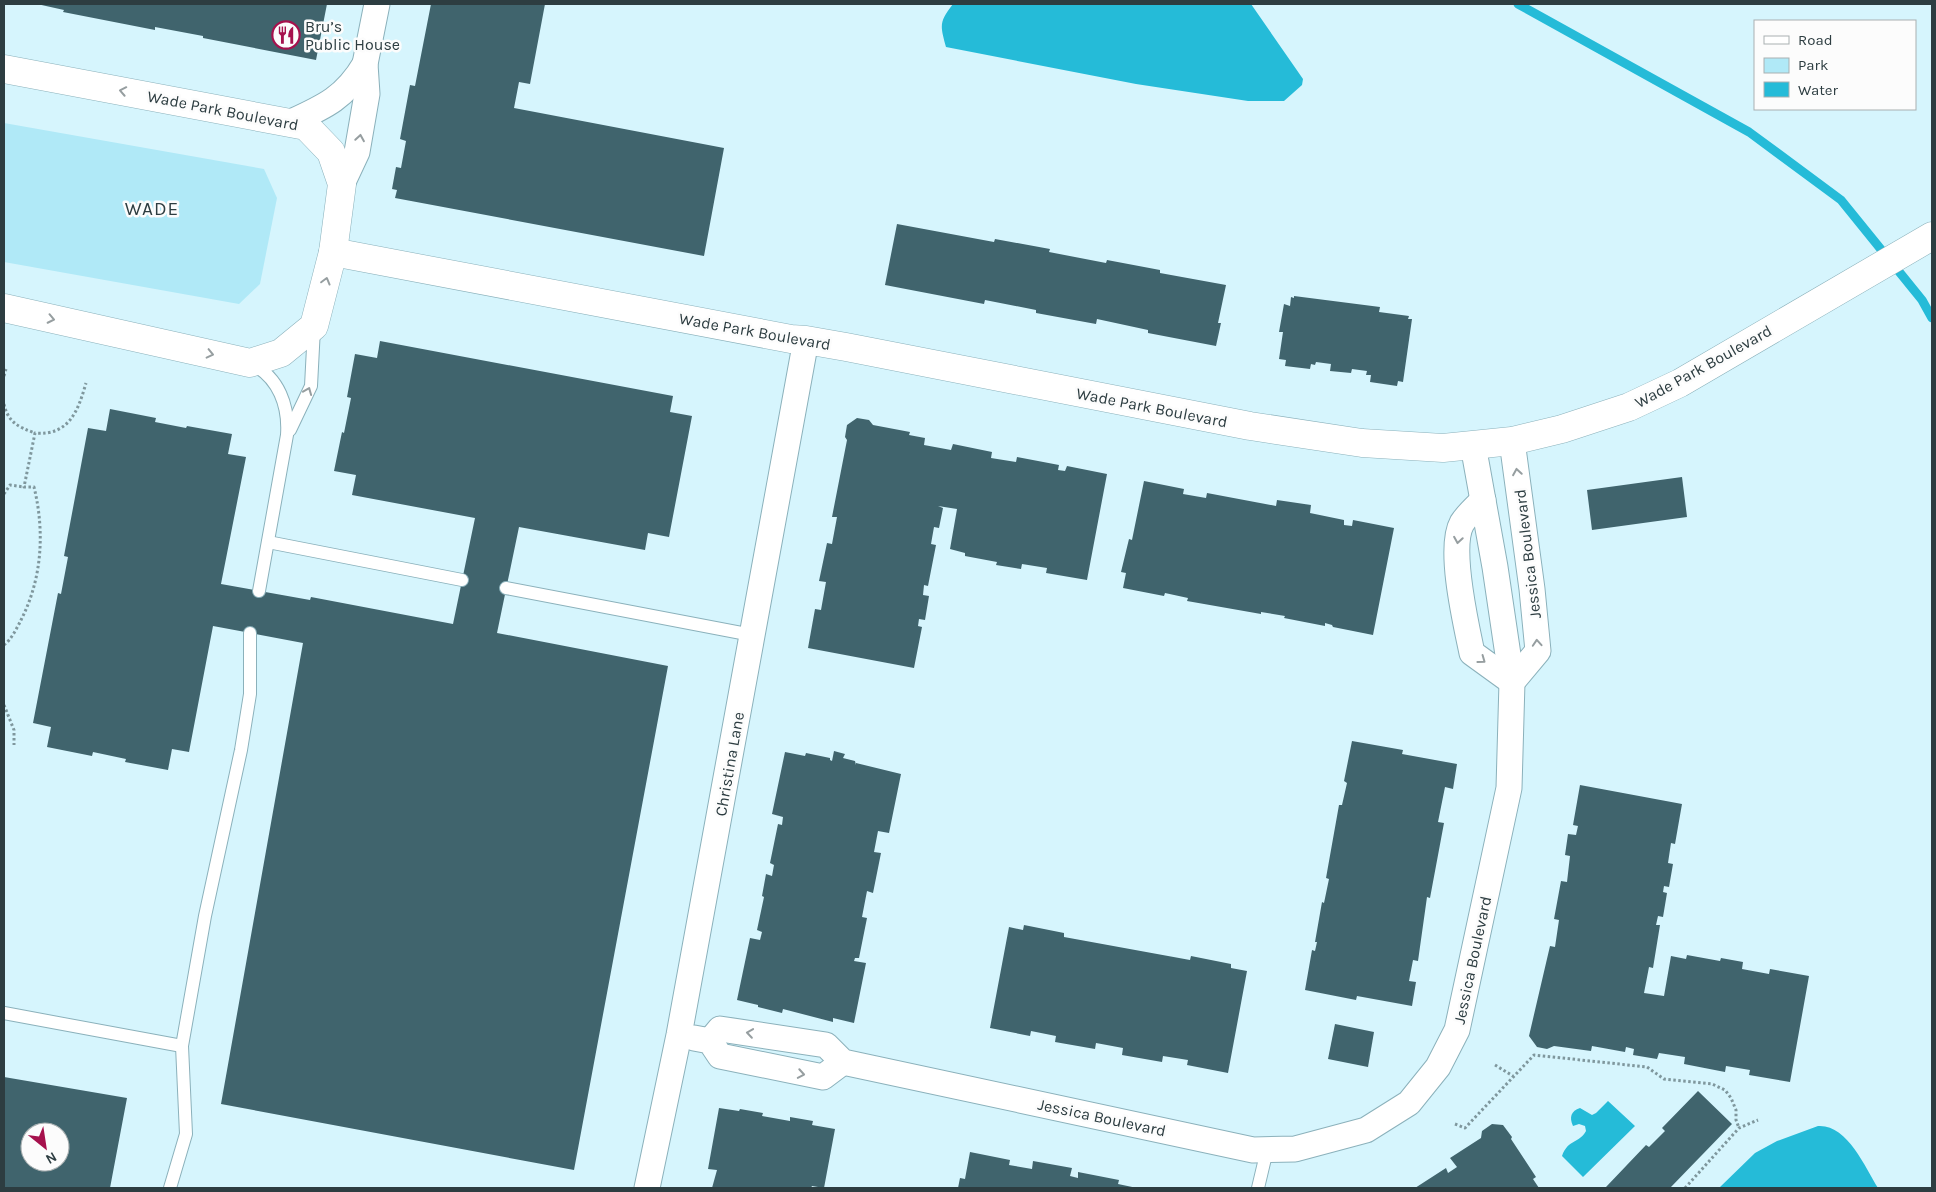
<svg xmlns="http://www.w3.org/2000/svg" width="1936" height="1192" font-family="Karla,sans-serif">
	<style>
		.green { fill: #b0e9f7 }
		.water { fill: #25bbd8 }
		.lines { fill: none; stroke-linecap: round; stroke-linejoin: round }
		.stream { stroke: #25bbd8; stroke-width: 9 }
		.building { fill: #40646d; fill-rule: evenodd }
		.service-casing { stroke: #8bb1bb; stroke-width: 14 }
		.minor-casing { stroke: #8bb1bb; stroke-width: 27 }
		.tertiary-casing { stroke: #8bb1bb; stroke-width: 29 }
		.path { stroke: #7f979d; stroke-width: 3; stroke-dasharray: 2.5 2.5; stroke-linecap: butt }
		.service { stroke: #fff; stroke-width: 12 }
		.minor { stroke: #fff; stroke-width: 25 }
		.tertiary { stroke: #fff; stroke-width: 28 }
		.oneway { stroke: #969ea0 }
		.labels { text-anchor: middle; stroke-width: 5; stroke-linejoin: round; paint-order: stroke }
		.poi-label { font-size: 16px; fill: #2d3d41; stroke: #fcfcfc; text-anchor: start }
		.street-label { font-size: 16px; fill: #2d3d41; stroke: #fcfcfc }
		.quarter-label { font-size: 19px; letter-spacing: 1px; fill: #2d3d41; stroke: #fcfcfc }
	</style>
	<rect width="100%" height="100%" fill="#d6f5fd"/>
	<path class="green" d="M4 123 264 169 277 198 260 284 239 304 4 262Z"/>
	<g class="water">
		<path d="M953 4H1251L1303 79 1302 85 1284 101H1248L1136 84 946 47C940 25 939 22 953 4Z"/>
		<path d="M1608 1101 1635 1126 1583 1177 1562 1156C1568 1139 1580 1143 1586 1131L1585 1126 1579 1124 1573 1126C1569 1117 1571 1111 1580 1108L1592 1115 1596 1113Z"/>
		<path d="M1818 1126C1847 1124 1865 1167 1878 1188H1719L1755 1153 1777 1141Z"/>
	</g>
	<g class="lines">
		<path class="stream" d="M1518 4 1749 132 1841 200 1922 300 1932 318"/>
	</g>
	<g class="building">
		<path d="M37 4H327L316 60 203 38V36L155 27V30L63 12 64 10Z"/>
		<path d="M431 4H545L530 84 519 82 514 108 724 148 704 256 395 198 397 190 392 189 396 167 401 168 406 141 400 139 410 85 415 86Z"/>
		<path d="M897 224 994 242 995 239 1050 249 1049 252 1106 263 1107 260 1160 270V273L1226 285 1218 323H1221L1216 346 1148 333V330L1097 319 1096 324 1036 313V310L985 300 984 304 885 285Z"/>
		<path d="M1294 296 1380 307 1379 312 1409 316 1408 319H1412L1403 382 1398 381 1397 386 1370 382 1371 375H1366L1367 371 1352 369 1351 373 1330 371 1331 364 1316 362 1315 365 1311 364 1310 369 1285 366 1286 360 1279 359 1283 332H1279L1284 304 1290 306 1291 297 1294 298Z"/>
		<path d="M380 341 673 396 670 412 692 416 669 537 648 533 645 550 519 527 497 633 668 666 574 1170 221 1104 303 643 213 626 189 752 172 749 168 770 125 762 126 759 93 752 92 756 47 747 51 727 33 723 58 593 61 594 68 557 64 556 88 428 106 431 110 409 156 418 155 422 186 428 187 426 232 434 228 454 246 457 221 584 310 600 311 597 453 624 475 518 352 495 356 475 334 471 342 432 344 433 351 398 347 397 355 354 377 358Z"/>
		<path d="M857 418 869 420 873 425 910 432 909 435 925 438 924 445 951 450 953 444 992 452 991 458 1016 462 1017 457 1059 465 1058 470 1065 471 1067 466 1107 474 1087 580 1046 573 1047 568 1022 564 1021 569 996 565 997 562 965 556V553L950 549 957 509 938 506 943 508 939 528 934 527 931 544 936 545 928 586 924 585 923 595 929 596 925 620 919 619 918 626 922 627 914 668 808 648 815 609 821 610 826 582 819 581 827 543 832 544 837 517H832L847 440 845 437 847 425Z"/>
		<path d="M1682 477 1687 517 1592 530 1587 490Z"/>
		<path d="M1144 481 1184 489 1183 494 1206 498 1207 493 1276 506 1277 500 1311 505 1310 513 1344 520V525L1352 526 1353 520 1394 528 1373 635 1333 627 1332 625 1325 623V626L1284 618 1285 616 1261 612V614L1187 601 1188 598 1165 593 1164 596 1123 588 1126 573 1121 572 1129 539 1132 540Z"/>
		<path d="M1352 741 1403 750 1402 754 1457 764 1453 789 1445 787 1438 822 1444 823 1430 898 1427 897 1418 961 1413 960 1409 981 1416 982 1412 1006 1357 996 1356 1000 1305 990 1312 950 1315 951 1317 942H1315L1322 902 1324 903 1329 879 1326 878 1339 805H1342L1347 783 1344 781Z"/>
		<path d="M834 751 845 754 843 758 855 761 856 765V763L901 774 889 833 878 831 874 852 881 853 873 893 867 891 862 917 867 918 859 958H855L854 961 866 963 854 1023 833 1018V1022L783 1009 782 1013 758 1007V1005L737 1000 750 938 760 940 762 932 757 930 764 897 762 896 766 874 772 876 774 865 770 863 778 824 782 825 783 817 772 814 785 752 805 756 806 753 830 758V760L832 761Z"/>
		<path d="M1580 785 1682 804 1675 844 1671 843 1668 863 1673 864 1669 887 1664 886 1663 892 1667 893 1663 917 1658 916 1656 925H1660L1653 968 1649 967 1644 993 1664 996 1671 956 1686 959 1687 955 1720 961 1721 958 1743 962 1742 969 1769 974 1770 969 1809 976 1790 1082 1749 1075 1750 1070 1726 1066 1725 1072 1684 1064 1685 1057 1659 1053 1657 1059 1633 1055 1634 1049 1626 1047 1625 1052 1592 1046 1591 1051 1554 1046 1547 1049 1537 1047 1529 1036 1550 946 1555 947 1559 920 1554 919 1561 881 1567 882 1570 856 1565 855 1568 834 1576 835 1578 826 1573 825Z"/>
		<path d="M1024 925 1064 933V937L1190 960 1191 956 1231 964V968L1247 971 1228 1073 1187 1065 1188 1060 1163 1056 1162 1062 1122 1055 1123 1048 1096 1043 1095 1049 1055 1042 1056 1036 1031 1031 1030 1036 990 1028 1009 927 1023 930Z"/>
		<path d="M1335 1024 1374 1032 1368 1067 1328 1059Z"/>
		<path d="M4 1077 127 1098 110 1188H4ZM30 1132H60V1162H30Z"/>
		<path d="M1698 1091 1732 1124 1670 1188 1606 1187 1646 1145 1649 1147 1665 1131 1662 1128Z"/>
		<path d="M719 1108 739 1111 740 1109 763 1113 762 1116 790 1121V1117L813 1121 812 1125 835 1129 824 1188 812 1186 811 1188H712L717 1170 708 1169Z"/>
		<path d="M1492 1124 1503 1125 1512 1137 1511 1139 1536 1177 1533 1179 1539 1188H1415L1446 1168 1448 1173 1457 1167 1450 1158 1481 1138 1482 1131Z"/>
		<path d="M970 1152 1010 1160 1009 1165 1032 1169 1033 1161 1072 1168 1070 1176 1078 1178V1172L1119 1180 1118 1184 1137 1188H958L960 1178 965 1179Z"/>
	</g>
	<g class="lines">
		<g class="service-casing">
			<g id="service">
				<path d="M252 364C279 378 289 406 287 435L259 591"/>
				<path d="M290 430 311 386 314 328"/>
				<path d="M268 542 462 580"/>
				<path d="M506 588 752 635"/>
				<path d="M4 1013 182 1046 205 916 241 750 250 694V633"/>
				<path d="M170 1188 186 1134 182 1046"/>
				<path d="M1258 1188 1267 1150"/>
			</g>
		</g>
		<g class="minor-casing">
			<g id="minor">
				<path d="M289 123C324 107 345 98 365 64"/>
				<path d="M342 184 357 152 367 94 365 64 377 4"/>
				<path d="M1483 500C1476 507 1467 515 1462 523 1448 548 1466 624 1472 653L1512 682"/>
				<path d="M1512 682 1538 651 1532 589 1512 441"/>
				<path d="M694 1038 710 1041 720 1056 823 1077 843 1062"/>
				<path d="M710 1041 720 1029 826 1045 843 1062 1253 1150 1295 1149 1366 1130 1409 1103 1438 1067 1457 1030 1509 788 1512 682 1495 567 1473 445"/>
				<path d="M647 1188 679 1035 806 340"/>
			</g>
		</g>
		<g class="tertiary-casing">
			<g id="tertiary">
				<path d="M4 69 306 126 331 152 342 184 333 252 314 326 281 353 250 363 4 308"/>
				<path d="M333 252 791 339 806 340 846 347 1250 426 1362 443 1443 448 1512 441 1562 429 1629 407 1680 383 1932 236"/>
			</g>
		</g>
		<g class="path">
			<path d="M4 376 6 369"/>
			<path d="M4 404C8 422 18 427 35 433"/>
			<path d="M4 494 10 485 24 487"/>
			<path d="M4 645C11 640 17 628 21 620 42 579 45 532 34 487H24L35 433C69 436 78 411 86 383"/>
			<path d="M4 705 14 730V745"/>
			<path d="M1495 1065 1513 1076"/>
			<path d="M1455 1124 1465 1128 1534 1055 1647 1067 1664 1079 1712 1084 1725 1090 1731 1098 1736 1110V1120L1739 1128"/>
			<path d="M1685 1188 1739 1128 1758 1120"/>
		</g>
		<use href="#service" class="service"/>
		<use href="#minor" class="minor"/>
		<use href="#tertiary" class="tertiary"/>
	</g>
	<defs><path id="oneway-chevron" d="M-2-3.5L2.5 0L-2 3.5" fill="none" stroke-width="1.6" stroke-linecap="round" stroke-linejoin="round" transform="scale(1.25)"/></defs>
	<g class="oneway">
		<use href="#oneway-chevron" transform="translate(123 91) rotate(-169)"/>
		<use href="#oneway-chevron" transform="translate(360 138) rotate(-81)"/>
		<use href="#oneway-chevron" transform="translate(326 281) rotate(-75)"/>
		<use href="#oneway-chevron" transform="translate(51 319) rotate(12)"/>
		<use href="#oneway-chevron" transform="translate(210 354) rotate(13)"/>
		<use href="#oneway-chevron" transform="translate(308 391) rotate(-68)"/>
		<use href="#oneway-chevron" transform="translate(1517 472) rotate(-99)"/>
		<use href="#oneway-chevron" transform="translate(1458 540) rotate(99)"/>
		<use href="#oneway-chevron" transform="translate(1537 643) rotate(-94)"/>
		<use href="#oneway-chevron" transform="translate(1482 660) rotate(36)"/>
		<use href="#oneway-chevron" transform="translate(750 1033) rotate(-172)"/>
		<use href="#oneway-chevron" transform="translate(801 1074) rotate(10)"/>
	</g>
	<defs>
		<g id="restaurant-ring" transform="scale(1.4375)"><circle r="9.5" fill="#fcfcfc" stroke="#a6114d" stroke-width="1.5"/><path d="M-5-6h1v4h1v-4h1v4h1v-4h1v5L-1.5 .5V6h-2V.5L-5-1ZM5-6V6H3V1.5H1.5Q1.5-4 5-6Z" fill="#a6114d"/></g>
	</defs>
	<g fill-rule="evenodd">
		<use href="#restaurant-ring" x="286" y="35"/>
	</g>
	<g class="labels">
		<g class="poi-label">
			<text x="305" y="32">Bru’s<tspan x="305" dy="18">Public House</tspan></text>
		</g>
		<g class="street-label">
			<text transform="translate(223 110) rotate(11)" y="6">Wade Park Boulevard</text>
			<text transform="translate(755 331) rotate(10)" y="6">Wade Park Boulevard</text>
			<text transform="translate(1703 366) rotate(-29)" y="6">Wade Park Boulevard</text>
			<text transform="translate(1152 407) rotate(11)" y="6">Wade Park Boulevard</text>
			<text transform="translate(1527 554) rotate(-97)" y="6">Jessica Boulevard</text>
			<text transform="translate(729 764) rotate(-80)" y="6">Christina Lane</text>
			<text transform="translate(1472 960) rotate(-78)" y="6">Jessica Boulevard</text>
			<text transform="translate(1102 1117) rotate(12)" y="6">Jessica Boulevard</text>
		</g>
		<g class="quarter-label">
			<text x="152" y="215">WADE</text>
		</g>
	</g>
	<rect width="1936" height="1192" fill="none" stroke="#2d3d41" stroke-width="10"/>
	<rect x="1754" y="20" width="162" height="90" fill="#fcfcfc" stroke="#a9b0b1"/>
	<rect x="1764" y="36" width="25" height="8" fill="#ffffff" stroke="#a9b0b1"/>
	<text x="1798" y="45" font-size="15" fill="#2d3d41">Road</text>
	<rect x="1764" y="58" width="25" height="15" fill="#b0e9f7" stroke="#a9b0b1"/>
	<text x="1798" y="70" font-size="15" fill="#2d3d41">Park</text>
	<rect x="1764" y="82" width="25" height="15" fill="#25bbd8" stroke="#a9b0b1"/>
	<text x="1798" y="95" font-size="15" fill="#2d3d41">Water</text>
	<g transform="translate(45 1147) rotate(150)"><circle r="24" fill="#fcfcfc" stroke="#a9b0b1"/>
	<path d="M0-4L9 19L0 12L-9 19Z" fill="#a6114d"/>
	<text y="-8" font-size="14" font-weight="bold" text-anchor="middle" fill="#2d3d41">N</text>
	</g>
</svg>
